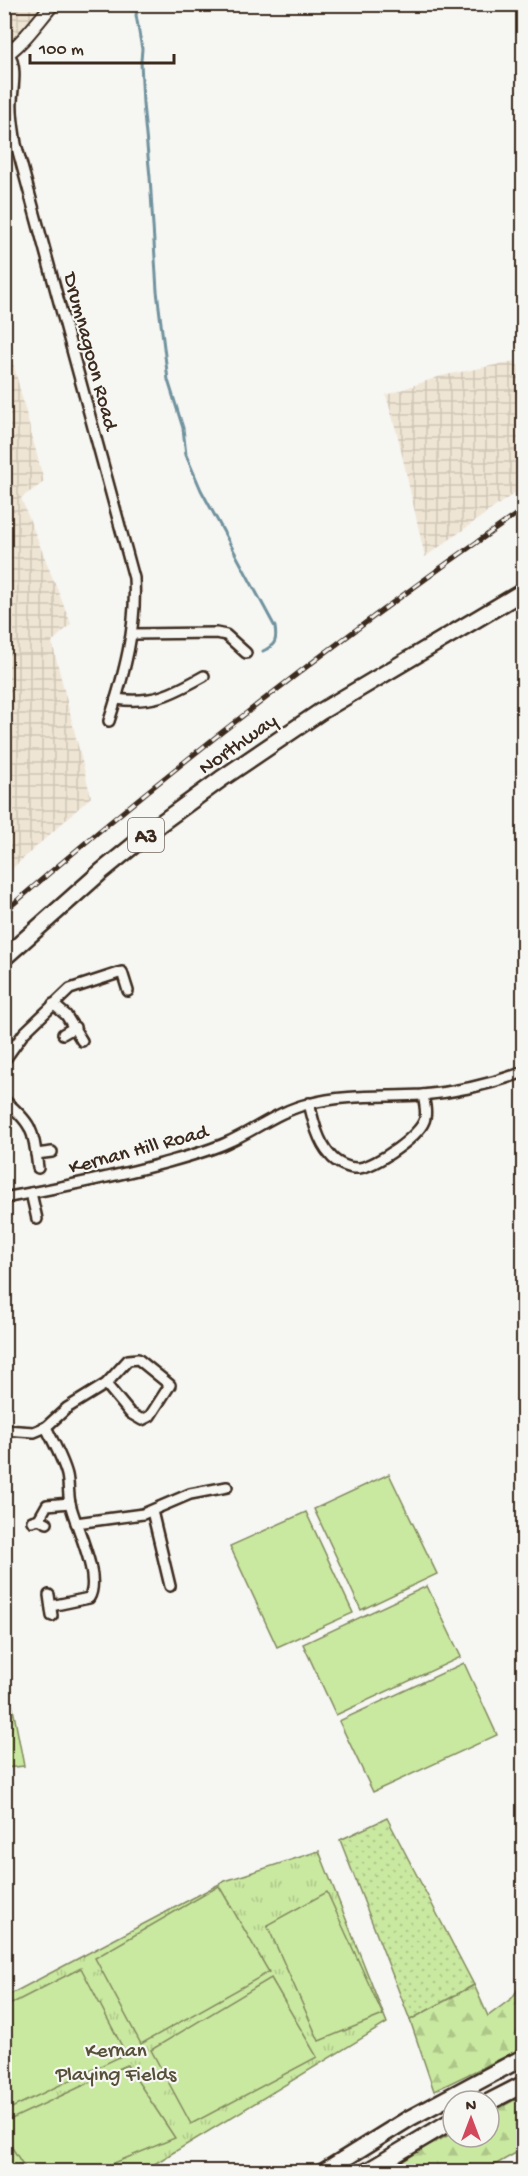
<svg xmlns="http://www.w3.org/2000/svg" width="528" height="2176" font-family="'Gochi Hand',sans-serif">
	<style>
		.industrial { fill: url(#industrial-grid) }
		.grass { fill: url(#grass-dots); stroke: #82895f; stroke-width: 1.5 }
		.forest { fill: url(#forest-firs); stroke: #82895f; stroke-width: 1.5 }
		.park { fill: url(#park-tufts); stroke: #82895f; stroke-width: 1.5 }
		.pitch { fill: #c9e8a0; stroke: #82895f; stroke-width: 1.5 }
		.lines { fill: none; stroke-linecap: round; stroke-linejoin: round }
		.stream { stroke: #6f929e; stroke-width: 3 }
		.minor-casing { stroke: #3b2a1e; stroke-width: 14 }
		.tertiary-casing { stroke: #3b2a1e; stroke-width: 16 }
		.primary-casing { stroke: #3b2a1e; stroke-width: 20 }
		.trunk-casing { stroke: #3b2a1e; stroke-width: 20 }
		.minor { stroke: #f6f6f2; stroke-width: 9 }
		.tertiary { stroke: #f6f6f2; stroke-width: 12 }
		.primary { stroke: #f6f6f2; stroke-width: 15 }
		.trunk { stroke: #f6f6f2; stroke-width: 15 }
		.rail-casing { stroke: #3b2a1e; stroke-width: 5 }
		.rail { stroke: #f6f6f2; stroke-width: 3; stroke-dasharray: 9; stroke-linecap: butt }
		.labels { text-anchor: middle; stroke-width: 4.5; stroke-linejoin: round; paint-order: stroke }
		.shield { fill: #f6f6f2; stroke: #73675e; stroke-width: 1.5 }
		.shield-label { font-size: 20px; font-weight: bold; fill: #3b2a1e }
		.street-label { font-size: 21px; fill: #3b2a1e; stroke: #f6f6f2 }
		.park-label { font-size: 21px; fill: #575038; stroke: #f6f6f2 }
	</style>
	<defs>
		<pattern id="industrial-grid" width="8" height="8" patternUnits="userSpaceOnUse" patternTransform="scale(1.5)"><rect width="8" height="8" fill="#efe5d5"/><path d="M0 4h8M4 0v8" fill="none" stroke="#cec5b6"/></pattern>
		<pattern id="grass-dots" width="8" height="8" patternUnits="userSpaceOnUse" patternTransform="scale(1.5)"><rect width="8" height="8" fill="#c9e8a0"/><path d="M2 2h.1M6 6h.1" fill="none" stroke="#aec789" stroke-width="1.8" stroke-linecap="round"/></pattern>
		<pattern id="forest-firs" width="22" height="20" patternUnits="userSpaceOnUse" patternTransform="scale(1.5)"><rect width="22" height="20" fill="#c9e8a0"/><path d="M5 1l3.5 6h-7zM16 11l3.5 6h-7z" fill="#aec789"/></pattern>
		<pattern id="park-tufts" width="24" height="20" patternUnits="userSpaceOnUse" patternTransform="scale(1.5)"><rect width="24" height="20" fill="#c9e8a0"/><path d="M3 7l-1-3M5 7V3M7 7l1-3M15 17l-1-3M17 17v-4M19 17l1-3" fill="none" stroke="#aec789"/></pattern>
	</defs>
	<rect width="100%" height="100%" fill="#f6f6f2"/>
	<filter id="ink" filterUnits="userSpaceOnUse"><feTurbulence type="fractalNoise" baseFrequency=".0167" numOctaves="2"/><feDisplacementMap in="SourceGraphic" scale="12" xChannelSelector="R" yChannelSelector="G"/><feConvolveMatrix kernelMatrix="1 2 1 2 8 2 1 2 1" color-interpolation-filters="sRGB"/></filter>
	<g filter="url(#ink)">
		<g class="industrial">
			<path d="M4 5H43L10 43 5 47Z"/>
			<path d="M4 328 44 482 21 498 71 624 52 642 91 797 5 875Z"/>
			<path d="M515 361 523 374V487L425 557 398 437 386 395 441 376Z"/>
		</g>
		<path class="grass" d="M387 1818 474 1985 410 2020 340 1840Z"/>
		<g class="forest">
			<path d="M523 1982V2048L434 2091 410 2020 474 1985 488 2016 512 1998Z"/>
			<path d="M523 2095V2149L484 2171H388L425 2147 453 2133V2137H489V2114Z"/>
		</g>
		<path class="park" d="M319 1851 387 2023 143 2171 5 2172V1997L225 1881Z"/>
		<g class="pitch">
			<path d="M389 1474 437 1574 361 1610 314 1509Z"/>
			<path d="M306 1512 353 1613 277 1647 230 1546Z"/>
			<path d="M427 1586 461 1657 336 1715 303 1644Z"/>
			<path d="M464 1663 497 1735 373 1792 339 1721Z"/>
			<path d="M5 1677H7L24 1766 5 1768Z"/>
			<path d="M219 1886 269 1972 141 2044 95 1958Z"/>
			<path d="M327 1892 383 2015 319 2041 267 1925Z"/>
			<path d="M81 1968 126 2054 5 2111V2007Z"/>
			<path d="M271 1978 317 2057 191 2124 151 2050Z"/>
			<path d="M127 2065 175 2138 95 2171H27L5 2137V2122Z"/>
		</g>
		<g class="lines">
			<path class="stream" d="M139 4 136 15 142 49 141 61 143 104 150 177 157 291 168 380 183 428 186 455 201 490 275 627C277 640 276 645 263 651"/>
			<g class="minor-casing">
				<g id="minor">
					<path d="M9 53C17 70 13 83 12 101 11 115 14 130 16 144L134 578C137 627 124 675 109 721"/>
					<path d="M132 634 216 633 226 635 246 653"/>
					<path d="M116 699C153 704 172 694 204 676"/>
					<path d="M53 1004 66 1015 82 1041"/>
					<path d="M63 1034 75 1027"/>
					<path d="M4 1061 24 1033 70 989 122 972 128 991"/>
					<path d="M4 1100C34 1125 33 1131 38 1168"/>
					<path d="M309 1103C313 1120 318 1142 330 1155 336 1163 349 1169 359 1168 376 1166 422 1135 425 1118 427 1111 424 1101 423 1095"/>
					<path d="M36 1154 52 1152"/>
					<path d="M31 1193 37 1219"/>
					<path d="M4 1198C57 1188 109 1178 161 1164 182 1158 206 1152 226 1143 254 1131 278 1111 308 1104 345 1094 384 1097 422 1095 457 1092 491 1084 524 1072"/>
					<path d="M46 1427 67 1408 106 1384 128 1360 138 1359 170 1385 150 1416 142 1420 130 1413 106 1384"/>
					<path d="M4 1430 34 1432 46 1427C53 1442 63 1459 67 1475 69 1484 68 1494 70 1503 75 1526 102 1577 89 1598L51 1606"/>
					<path d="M152 1511 170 1586"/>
					<path d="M39 1519 47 1505 70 1503"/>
					<path d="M32 1521 39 1519 47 1523"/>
					<path d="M76 1523 143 1514 190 1494 227 1487"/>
					<path d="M49 1595 52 1616"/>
				</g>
			</g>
			<g class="tertiary-casing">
				<path id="tertiary" d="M4 55C18 50 42 16 53 4"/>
			</g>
			<g class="primary-casing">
				<g id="primary">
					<path d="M489 2102 524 2084"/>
					<path d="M323 2172 410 2118 524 2057"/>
					<path d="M366 2172 453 2120"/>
				</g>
			</g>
			<g class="trunk-casing">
				<path id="trunk" d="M4 958 102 871 161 823 221 779 320 712 524 591"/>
			</g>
			<use href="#minor" class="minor"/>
			<use href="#tertiary" class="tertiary"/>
			<use href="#primary" class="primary"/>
			<use href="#trunk" class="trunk"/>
			<g class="rail-casing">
				<path id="rail" d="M4 912C170 768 344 634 524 509"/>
			</g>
			<use href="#rail" class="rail"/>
		</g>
	</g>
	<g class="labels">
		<rect class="shield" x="128" y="818" width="36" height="34" rx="4.5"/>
		<g class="shield-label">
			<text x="146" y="842">A3</text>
		</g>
		<g class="street-label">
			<text transform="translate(92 351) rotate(75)" y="7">Drumnagoon Road</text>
			<text transform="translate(237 743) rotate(-35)" y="7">Northway</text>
			<text transform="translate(138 1148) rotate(-15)" y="7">Kernan Hill Road</text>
		</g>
		<g class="park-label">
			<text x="116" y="2056">Kernan<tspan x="116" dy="24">Playing Fields</tspan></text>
		</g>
	</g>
	<rect width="528" height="2176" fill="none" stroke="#f6f6f2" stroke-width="24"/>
	<rect x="12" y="12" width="504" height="2152" fill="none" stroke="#3b2a1e" stroke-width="2" filter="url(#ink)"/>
	<g transform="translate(471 2119)"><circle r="28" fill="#f6f6f2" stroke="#aba49d" stroke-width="1.5"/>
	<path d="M0-4.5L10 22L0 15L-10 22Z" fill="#d1495b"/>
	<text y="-9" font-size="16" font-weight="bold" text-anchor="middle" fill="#3b2a1e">N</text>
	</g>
	<path d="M30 54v9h144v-9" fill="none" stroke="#3b2a1e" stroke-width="3"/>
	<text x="39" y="54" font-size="18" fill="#3b2a1e" stroke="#f6f6f2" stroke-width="4.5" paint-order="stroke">100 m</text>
</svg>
